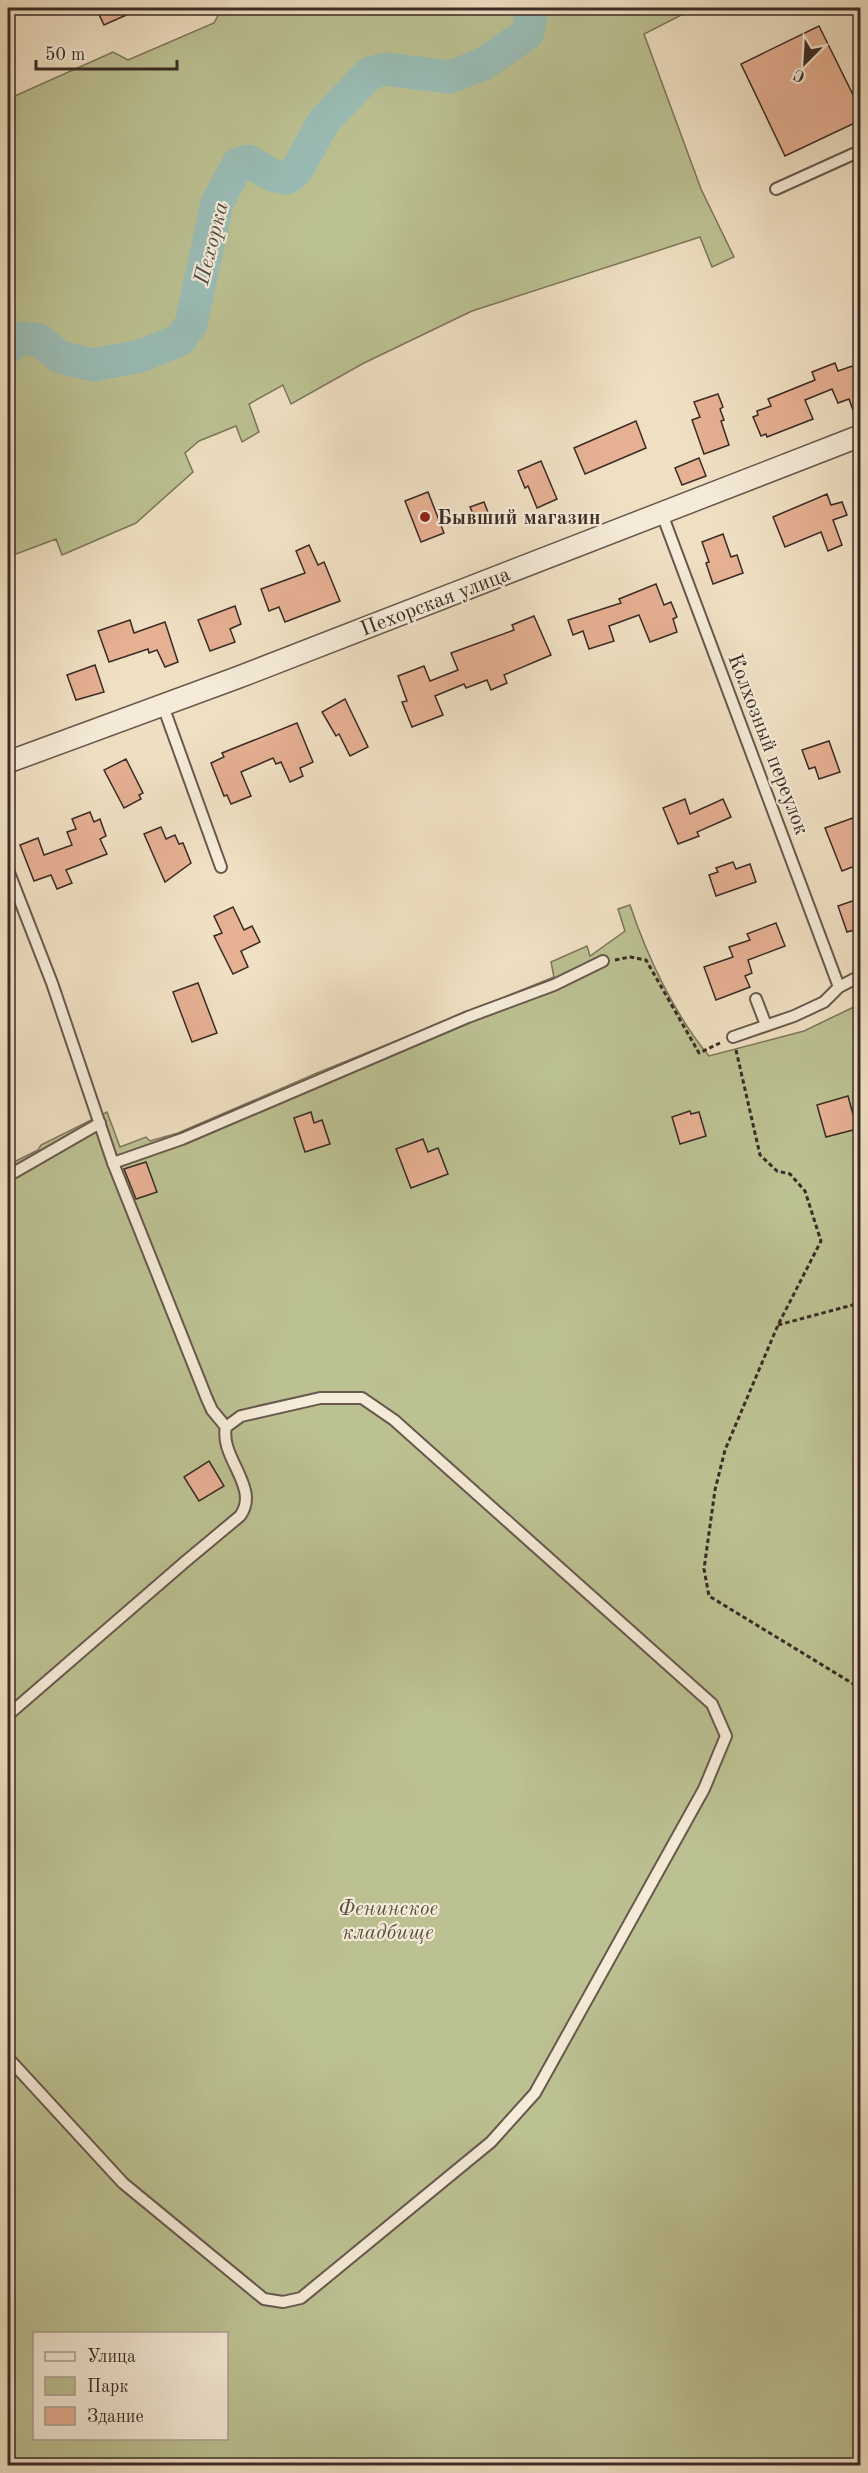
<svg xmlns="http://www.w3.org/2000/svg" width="868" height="2473" font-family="'Old Standard TT',serif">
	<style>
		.green { fill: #bcc192; stroke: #7b765c; stroke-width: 1.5; fill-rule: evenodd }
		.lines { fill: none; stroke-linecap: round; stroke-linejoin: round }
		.river { stroke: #9abdb6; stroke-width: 33 }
		.building { fill: #e6b093; stroke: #3a2b26; stroke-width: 1.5 }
		.lane-casing { stroke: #68584d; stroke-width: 14 }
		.street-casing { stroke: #68584d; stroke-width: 24 }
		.path { stroke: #3a2b26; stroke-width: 3; stroke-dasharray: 4.5 3; stroke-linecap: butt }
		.lane { stroke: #f5ebd8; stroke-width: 10 }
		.street { stroke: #f5ebd8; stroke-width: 21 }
		.poi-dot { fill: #8f2418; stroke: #f5ebd8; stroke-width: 2 }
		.labels { text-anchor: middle; stroke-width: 4.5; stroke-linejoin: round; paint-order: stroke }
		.poi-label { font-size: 21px; font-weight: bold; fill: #3a2b26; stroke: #f5ebd8; text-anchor: start }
		.street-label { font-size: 21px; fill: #3a2b26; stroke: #f5ebd8 }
		.park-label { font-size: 21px; font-style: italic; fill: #5a5041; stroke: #f5ebd8 }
		.water-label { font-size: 22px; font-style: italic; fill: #52504a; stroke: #f5ebd8 }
	</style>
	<rect width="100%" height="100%" fill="#f0e0c3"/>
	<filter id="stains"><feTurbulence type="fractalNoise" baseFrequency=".00333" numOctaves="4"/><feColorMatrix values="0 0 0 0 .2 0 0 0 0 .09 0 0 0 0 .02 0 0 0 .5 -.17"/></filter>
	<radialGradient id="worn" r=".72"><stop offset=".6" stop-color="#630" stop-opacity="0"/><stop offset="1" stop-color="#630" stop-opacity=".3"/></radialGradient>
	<g class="green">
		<path d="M222 8H695L644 34 701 189 734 257 712 267 700 237 472 311 364 363 291 404 283 385 249 404 259 432 242 442 236 426 199 441 185 453 193 472 136 523 62 555 56 539 8 557V99L113 52 128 60 214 23Z"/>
		<path d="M630 905C647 956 674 1014 709 1056L804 1031 860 1004V2465H8V1165L38 1150 41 1145 107 1112 120 1147 146 1137 150 1141 178 1133 317 1073 554 977 551 962 587 946 590 956 625 931 618 909ZM34 2334H226V2438H34Z"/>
	</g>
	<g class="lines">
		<path class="river" d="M8 348 20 338 39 340 60 357 93 365 140 356 180 340 191 324 217 203 238 164 248 161 272 175 287 178 297 170 324 121 370 73 385 69 450 77 483 64 527 34 533 8"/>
	</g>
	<g class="building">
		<path d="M96 8H142L104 25Z"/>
		<path d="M819 26 861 111V120L785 156 741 64Z"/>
		<path d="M835 363 838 371 861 363V423L858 424 849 399 838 403 832 389 805 400 813 419 767 437 766 434 761 436 753 417 758 415 757 411 771 406 768 399 815 380 812 372Z"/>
		<path d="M718 394 723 407 720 409 724 420 721 421 729 445 704 454 692 420 700 417 694 402Z"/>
		<path d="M636 421 646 448 585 474 574 448Z"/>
		<path d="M699 458 706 476 682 485 675 468Z"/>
		<path d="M541 461 557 499 537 508 528 486 525 488 518 471Z"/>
		<path d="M428 492 444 533 421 542 405 501Z"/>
		<path d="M827 494 831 505 842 502 847 515 833 520 842 545 828 551 821 532 785 547 773 517Z"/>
		<path d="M484 502 489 515 476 521 470 507Z"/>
		<path d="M723 534 731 557 737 555 743 573 713 584 706 563 709 562 702 542Z"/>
		<path d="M309 545 318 565 324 562 340 601 285 622 279 607 269 611 261 589 305 573 296 551Z"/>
		<path d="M656 584 664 605 671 602 677 617 673 619 677 632 650 642 639 615 609 626 614 641 589 649 583 631 573 635 568 620 621 603 619 599Z"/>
		<path d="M235 606 241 624 230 629 235 642 210 651 198 620Z"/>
		<path d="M534 616 551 655 504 675 507 683 491 690 487 680 466 688 464 684 435 696 443 715 412 727 402 702 407 701 398 676 424 666 430 681 458 670 451 653 514 630 512 625Z"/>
		<path d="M130 620 134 633 165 622 178 662 165 667 157 650 149 653 148 649 109 662 98 631Z"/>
		<path d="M95 665 104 692 76 700 67 675Z"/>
		<path d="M345 699 368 747 350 756 339 734 336 736 322 712Z"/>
		<path d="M297 723 313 762 300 768 303 776 290 782 281 762 276 764 273 758 241 772 251 796 231 804 227 795 224 796 211 763 224 757 222 753Z"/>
		<path d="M829 741 840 772 819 779 815 767 809 769 802 750Z"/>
		<path d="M126 759 143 793 139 795 141 799 124 808 104 770Z"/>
		<path d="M685 799 690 814 723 799 731 817 697 832 699 836 678 844 663 808Z"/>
		<path d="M90 812 94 822 100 819 106 836 100 839 107 854 66 870 72 883 57 889 51 875 34 881 20 845 38 838 44 855 72 845 67 832 76 829 72 819Z"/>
		<path d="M861 815V846L854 848 860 864 842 871 825 828Z"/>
		<path d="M161 827 166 839 175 835 179 844 183 843 191 863 165 882 144 834Z"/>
		<path d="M733 862 736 869 750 864 756 882 716 896 709 875 718 872 716 868Z"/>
		<path d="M861 898V928L847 932 838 906Z"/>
		<path d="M233 907 244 930 252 926 260 942 241 951 248 967 233 974 214 936 222 933 214 916Z"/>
		<path d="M776 923 785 946 748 960 752 973 745 976 750 987 716 1000 704 967 733 957 729 947 750 940 747 934Z"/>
		<path d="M198 983 217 1033 192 1042 173 992Z"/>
		<path d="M848 1096 857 1129 826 1137 817 1105Z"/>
		<path d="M690 1111 691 1114 699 1112 706 1136 680 1144 672 1117Z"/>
		<path d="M311 1112 314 1123 322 1120 330 1144 305 1152 294 1118Z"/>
		<path d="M423 1139 428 1152 438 1148 448 1174 411 1188 396 1149Z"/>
		<path d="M146 1162 157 1192 136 1199 124 1169Z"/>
		<path d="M209 1461 224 1486 199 1501 184 1477Z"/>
	</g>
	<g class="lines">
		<g class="lane-casing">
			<g id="lane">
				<path d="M776 189 860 151"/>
				<path d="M662 514 839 987"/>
				<path d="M163 706 221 867"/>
				<path d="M8 870 52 983 113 1163 207 1399 212 1410 226 1427"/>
				<path d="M756 999 766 1025"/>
				<path d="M733 1037 794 1016 824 1002 839 987 860 976"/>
				<path d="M113 1163 182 1139 468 1017 554 985 603 961"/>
				<path d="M8 1176 100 1123"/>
				<path d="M8 1715 186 1561 240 1516C261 1488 219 1457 226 1427L241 1416 320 1398H362L394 1420 712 1704 726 1736 704 1789 535 2093 491 2142 301 2298 283 2302 264 2299 123 2183 8 2058"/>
			</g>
		</g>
		<g class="street-casing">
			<path id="street" d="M8 762 239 677 860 436"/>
		</g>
		<g class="path">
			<path d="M615 960 630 957 646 960 699 1053 720 1043"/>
			<path d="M736 1050 760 1155 777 1171 790 1174 805 1191 821 1241 778 1325 725 1450 715 1490 704 1569 709 1596 860 1688"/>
			<path d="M778 1325 860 1303"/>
		</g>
		<use href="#lane" class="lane"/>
		<use href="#street" class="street"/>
	</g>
	<circle class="poi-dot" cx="425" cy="517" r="6"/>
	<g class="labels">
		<g class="poi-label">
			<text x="437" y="524">Бывший магазин</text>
		</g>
		<g class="street-label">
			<text transform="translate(435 601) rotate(-21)" y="7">Пехорская улица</text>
			<text transform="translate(769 744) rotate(69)" y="7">Колхозный переулок</text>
		</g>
		<g class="park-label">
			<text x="388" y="1915">Фенинское<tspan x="388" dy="24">кладбище</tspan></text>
		</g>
		<g class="water-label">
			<text transform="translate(210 243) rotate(-76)" y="8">Пехорка</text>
		</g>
	</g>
	<rect width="868" height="2473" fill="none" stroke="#f0e0c3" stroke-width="30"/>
	<rect x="9" y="9" width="850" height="2455" fill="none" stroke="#3a2b26" stroke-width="3"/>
	<rect x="15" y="15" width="838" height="2443" fill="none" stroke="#3a2b26" stroke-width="1.5"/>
	<rect x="33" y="2332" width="195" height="108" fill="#f5ebd8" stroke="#aa9e91" stroke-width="1.5"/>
	<rect x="45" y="2352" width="30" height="9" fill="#f5ebd8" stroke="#aa9e91" stroke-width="1.5"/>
	<text x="87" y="2362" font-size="18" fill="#3a2b26">Улица</text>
	<rect x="45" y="2377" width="30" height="18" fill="#bcc192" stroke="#aa9e91" stroke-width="1.5"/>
	<text x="87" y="2392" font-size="18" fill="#3a2b26">Парк</text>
	<rect x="45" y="2407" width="30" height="18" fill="#e6b093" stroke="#aa9e91" stroke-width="1.5"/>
	<text x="87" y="2422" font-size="18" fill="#3a2b26">Здание</text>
	<g transform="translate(805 63) rotate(204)" stroke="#f5ebd8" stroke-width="4.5" paint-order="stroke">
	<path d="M0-4.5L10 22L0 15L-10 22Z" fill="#3a2b26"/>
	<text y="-9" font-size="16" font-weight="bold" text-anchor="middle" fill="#3a2b26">С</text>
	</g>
	<path d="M36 60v9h141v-9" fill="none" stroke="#3a2b26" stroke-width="3"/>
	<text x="45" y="60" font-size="18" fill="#3a2b26" stroke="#f5ebd8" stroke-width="4.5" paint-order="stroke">50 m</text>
	<rect width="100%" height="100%" filter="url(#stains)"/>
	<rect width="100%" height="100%" fill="url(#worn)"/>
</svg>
